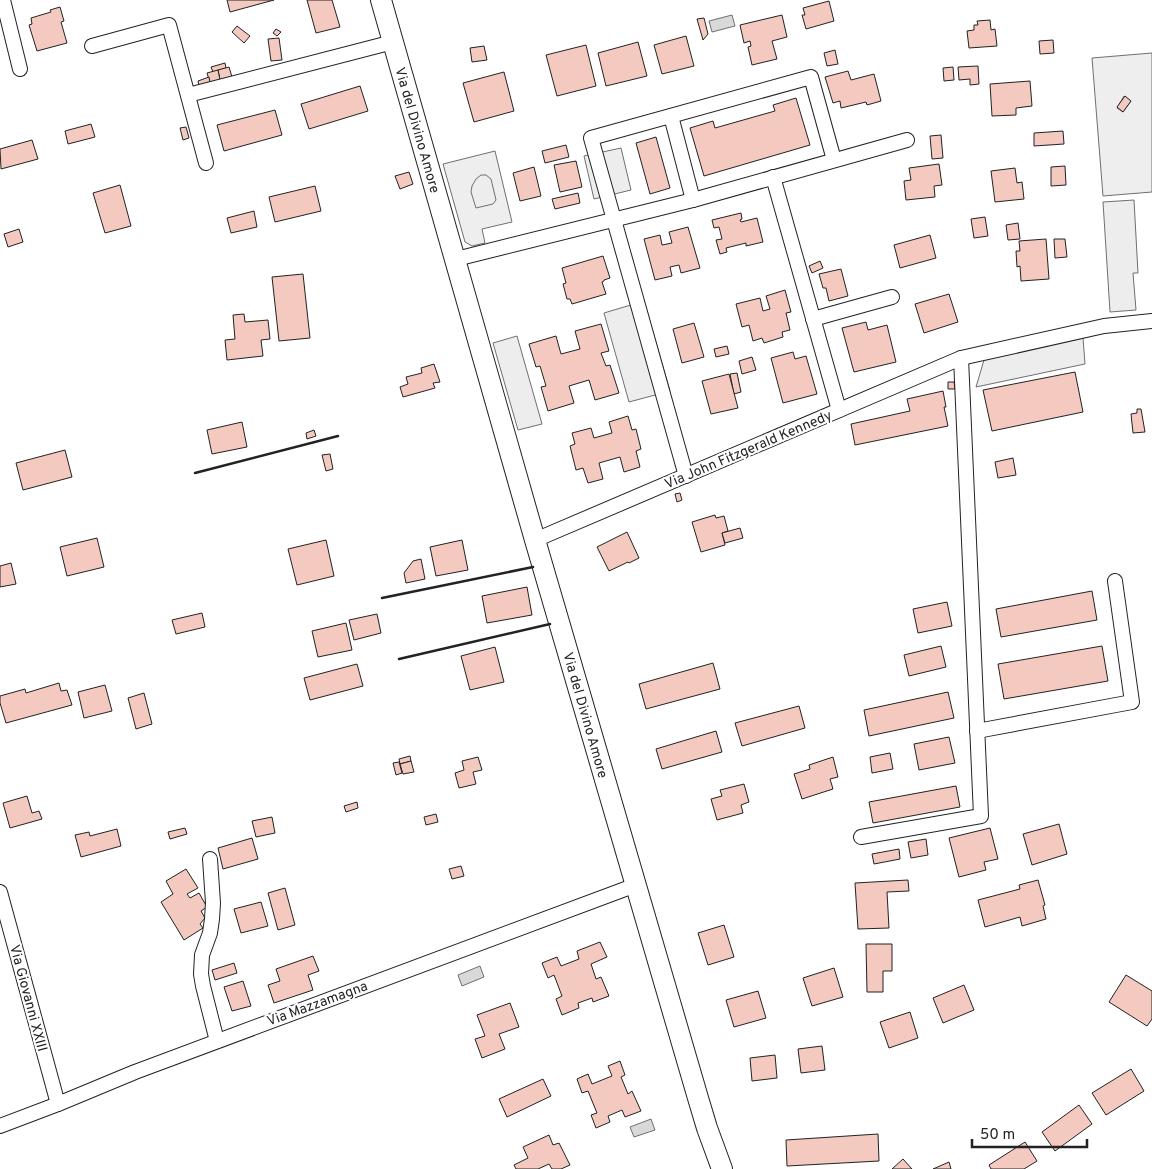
<svg xmlns="http://www.w3.org/2000/svg" width="1152" height="1169" font-family="Overpass,sans-serif">
	<style>
		.green { fill: #eee; stroke: #6f6f6f; fill-rule: evenodd }
		.parking { fill: #ededed; stroke: #6f6f6f }
		.water { fill: #d9d9d9; stroke: #6f6f6f }
		.building { fill: #f3c9c0; stroke: #222 }
		.lines { fill: none; stroke-linecap: round; stroke-linejoin: round }
		.minor-casing { stroke: #222; stroke-width: 16 }
		.secondary-casing { stroke: #222; stroke-width: 22 }
		.minor { stroke: #fff; stroke-width: 14 }
		.secondary { stroke: #fff; stroke-width: 20 }
		.wall { stroke: #222; stroke-width: 2.5 }
		.labels { text-anchor: middle; stroke-width: 4; stroke-linejoin: round; paint-order: stroke }
		.street-label { font-size: 14px; fill: #222; stroke: #fff }
	</style>
	<rect width="100%" height="100%" fill="#fff"/>
	<g class="green">
		<path d="M1152 53V192L1103 196 1092 58ZM1124 96 1131 101 1123 112 1117 108Z"/>
		<path d="M495 151 512 222 482 229 485 243 472 246 465 242 443 164Z"/>
	</g>
	<g class="parking">
		<path d="M621 148 631 190 594 199 584 156Z"/>
		<path d="M481 175H486L491 179 496 200 493 204 476 208 471 192 472 186 476 179Z"/>
		<path d="M1134 200 1138 273H1133L1136 310 1110 312 1103 202Z"/>
		<path d="M644 301 670 391 629 402 604 313Z"/>
		<path d="M517 336 542 424 518 430 493 343Z"/>
		<path d="M1083 338 1085 364 976 387 984 360Z"/>
	</g>
	<g class="water">
		<path d="M732 15 735 26 712 32 709 21Z"/>
		<path d="M480 966 484 977 462 986 458 975Z"/>
		<path d="M651 1119 655 1130 634 1137 630 1127Z"/>
	</g>
	<g class="building">
		<path d="M227 0H274L230 12Z"/>
		<path d="M307 0H332L340 27 316 33Z"/>
		<path d="M829 1 834 21 806 29 802 15H805L803 8Z"/>
		<path d="M60 7 64 21 61 22 67 43 37 51 29 25 32 24 31 18 51 12 50 10Z"/>
		<path d="M782 15 787 37 772 41 777 59 752 65 748 47 751 46 750 41 744 43 740 25Z"/>
		<path d="M704 18 708 34 703 40 697 19Z"/>
		<path d="M990 20 991 30 995 29 997 46 969 48 967 31 974 30V25H978L977 21Z"/>
		<path d="M237 26 250 36 244 43 232 32Z"/>
		<path d="M276 29 281 32 277 36 273 33Z"/>
		<path d="M686 36 694 66 662 74 654 45Z"/>
		<path d="M279 38 282 60 271 61 268 39Z"/>
		<path d="M1053 40 1054 53 1040 54 1039 41Z"/>
		<path d="M638 42 647 76 606 86 598 53Z"/>
		<path d="M586 45 596 86 557 96 546 55Z"/>
		<path d="M484 46 487 60 472 62 470 48Z"/>
		<path d="M835 50 838 64 827 66 824 53Z"/>
		<path d="M225 63 226 68 213 72 211 67Z"/>
		<path d="M978 66 979 84 970 85V79L959 80 958 67Z"/>
		<path d="M229 67 232 77 220 80 218 70Z"/>
		<path d="M953 67 954 80 944 81 943 68Z"/>
		<path d="M218 70 220 80 210 83 207 73Z"/>
		<path d="M848 71 851 80 874 74 881 101 867 105 866 102 841 108 840 101 833 103 825 77Z"/>
		<path d="M504 72 514 111 474 122 463 83Z"/>
		<path d="M209 77 210 83 199 86 198 81Z"/>
		<path d="M1030 81 1032 106 1016 108V115L992 116 990 84Z"/>
		<path d="M360 86 368 111 309 129 301 104Z"/>
		<path d="M1125 96 1131 101 1123 112 1117 107Z"/>
		<path d="M796 98 810 145 704 176 690 128 713 121 715 128 775 111 773 105Z"/>
		<path d="M275 110 282 135 224 151 217 125Z"/>
		<path d="M91 124 95 137 68 144 65 131Z"/>
		<path d="M186 127 189 138 183 140 180 128Z"/>
		<path d="M1063 131 1064 144 1034 146V133Z"/>
		<path d="M941 135 943 158 932 159 930 136Z"/>
		<path d="M656 137 670 188 650 194 636 143Z"/>
		<path d="M32 140 38 159 1 169 0 149Z"/>
		<path d="M566 145 569 157 545 163 542 151Z"/>
		<path d="M576 161 582 187 560 192 554 165Z"/>
		<path d="M939 164 942 185 934 186 935 197 906 200 904 181 911 180 909 168Z"/>
		<path d="M1065 166 1066 185 1051 186V167Z"/>
		<path d="M534 167 541 196 520 201 513 173Z"/>
		<path d="M1015 168 1017 183 1022 182 1024 199 995 202 991 171Z"/>
		<path d="M409 172 413 184 400 189 395 176Z"/>
		<path d="M120 185 131 226 105 233 93 193Z"/>
		<path d="M315 186 321 211 275 222 269 197Z"/>
		<path d="M578 193 580 203 555 209 552 199Z"/>
		<path d="M254 211 257 227 231 233 227 218Z"/>
		<path d="M741 213 742 219 740 220 741 222 757 218 763 242 746 246V243L726 248 727 252 720 254 716 240 722 239 719 227 714 228 712 220Z"/>
		<path d="M985 217 988 236 974 238 971 219Z"/>
		<path d="M1018 223 1020 239 1008 240 1006 225Z"/>
		<path d="M688 227 700 268 681 273 679 265 670 267 672 276 655 280 644 239 660 235 662 245 672 243 669 232Z"/>
		<path d="M19 229 23 242 8 247 4 234Z"/>
		<path d="M930 235 936 258 900 268 894 245Z"/>
		<path d="M1046 239 1049 279 1021 281 1020 266 1017 267 1016 251H1020L1019 241Z"/>
		<path d="M1054 239H1065L1067 257 1055 258Z"/>
		<path d="M603 256 610 278 604 280V281L602 282 606 294 572 304 570 299H567L563 284 566 283 562 268Z"/>
		<path d="M820 261 823 268 812 273 809 266Z"/>
		<path d="M841 269 848 296 829 301 826 288H823L819 274Z"/>
		<path d="M303 274 310 338 279 341 272 277Z"/>
		<path d="M785 290 791 312 786 313 790 330 782 332 783 337 764 343 762 338 753 341 749 325 742 327 736 304 760 298 763 311 770 309 766 296Z"/>
		<path d="M949 294 958 322 924 333 915 304Z"/>
		<path d="M244 314 245 322 268 320 270 339 261 340 263 356 227 360 225 340 235 339 233 315Z"/>
		<path d="M866 322 868 330 887 325 896 362 854 372 842 328Z"/>
		<path d="M694 323 704 357 682 363 673 329Z"/>
		<path d="M601 324 609 351 601 353 606 366 610 365 619 393 595 400 589 380 569 386 574 403 548 411 541 387 546 386 540 366 536 367 529 344 556 336 561 354 580 349 575 331Z"/>
		<path d="M727 346 729 354 716 357 714 349Z"/>
		<path d="M793 352 795 359 806 356 817 394 783 403 771 358Z"/>
		<path d="M752 357 756 370 742 374 739 361Z"/>
		<path d="M434 364 440 382 433 383 435 388 403 397 400 387 408 384 406 377 422 373 421 368Z"/>
		<path d="M1075 372 1083 412 992 431 983 390Z"/>
		<path d="M737 373 741 392 734 394 730 374Z"/>
		<path d="M729 374 738 408 711 414 702 381Z"/>
		<path d="M948 382H954L955 389H948Z"/>
		<path d="M943 391 946 407H944L948 426 855 445 851 424 910 411 907 399Z"/>
		<path d="M1137 409H1141L1145 432 1133 433 1131 414 1137 413Z"/>
		<path d="M628 416 632 430 636 429 641 449 636 451 640 467 624 472 620 457 599 463 603 479 588 483 583 468 576 470 570 446 575 444 572 433 591 428 594 438 612 433 609 422Z"/>
		<path d="M242 422 247 447 212 454 207 430Z"/>
		<path d="M314 430 316 436 307 439 306 433Z"/>
		<path d="M65 450 72 477 23 490 16 463Z"/>
		<path d="M330 454 333 469 326 471 322 455Z"/>
		<path d="M1013 458 1016 475 998 478 995 462Z"/>
		<path d="M680 493 682 500 677 502 675 494Z"/>
		<path d="M715 515 716 518 724 516 728 531 722 533 725 545 701 552 692 522Z"/>
		<path d="M740 528 743 538 725 543 722 533Z"/>
		<path d="M627 532 639 558 629 563 628 562 609 571 597 547Z"/>
		<path d="M97 538 104 567 67 576 60 547Z"/>
		<path d="M326 540 334 576 297 585 288 549Z"/>
		<path d="M462 540 468 570 436 576 430 547Z"/>
		<path d="M421 559 425 579 406 583 404 573 413 561Z"/>
		<path d="M11 563 16 584 0 587V566Z"/>
		<path d="M527 587 532 615 487 623 482 596Z"/>
		<path d="M1092 591 1097 620 1001 637 996 609Z"/>
		<path d="M947 602 952 626 918 633 913 609Z"/>
		<path d="M202 613 205 627 176 634 172 620Z"/>
		<path d="M377 614 381 633 354 640 349 620Z"/>
		<path d="M346 623 352 650 318 657 312 631Z"/>
		<path d="M941 646 946 667 909 676 904 655Z"/>
		<path d="M1102 646 1108 681 1004 699 998 664Z"/>
		<path d="M495 647 504 682 470 690 461 656Z"/>
		<path d="M713 663 720 689 646 709 639 684Z"/>
		<path d="M357 664 363 686 310 700 304 678Z"/>
		<path d="M59 683 61 691 67 690 72 705 6 723 0 703V696L25 689 26 693Z"/>
		<path d="M105 685 112 711 84 718 78 692Z"/>
		<path d="M948 692 954 718 869 736 864 710Z"/>
		<path d="M144 693 152 724 136 729 128 698Z"/>
		<path d="M799 706 805 728 742 746 735 723Z"/>
		<path d="M716 731 722 752 662 769 656 749Z"/>
		<path d="M949 737 955 763 919 770 914 744Z"/>
		<path d="M890 753 893 769 872 773 870 757Z"/>
		<path d="M410 756 411 761 400 764 399 759Z"/>
		<path d="M478 757 482 770 473 772 476 784 459 788 455 773 464 770 462 761Z"/>
		<path d="M833 757 838 777 830 779 833 789 802 799 794 774 810 769 809 765Z"/>
		<path d="M411 761 414 772 403 774 400 764Z"/>
		<path d="M399 762 402 773 396 775 393 763Z"/>
		<path d="M744 784 749 802 741 805 743 813 717 820 711 799 722 796 720 790Z"/>
		<path d="M956 786 960 807 873 823 869 802Z"/>
		<path d="M27 796 32 813 39 811 42 819 10 828 3 803Z"/>
		<path d="M357 802 358 808 346 812 344 806Z"/>
		<path d="M436 814 438 822 426 825 424 817Z"/>
		<path d="M272 817 275 833 256 837 252 821Z"/>
		<path d="M1059 824 1067 854 1032 865 1023 834Z"/>
		<path d="M185 828 187 834 170 839 168 832Z"/>
		<path d="M990 828 998 859 984 862 986 870 959 877 949 838Z"/>
		<path d="M117 829 121 846 81 857 75 835 89 832 90 836Z"/>
		<path d="M252 838 258 859 223 869 218 848Z"/>
		<path d="M926 839 928 855 911 858 908 842Z"/>
		<path d="M899 849 900 859 874 864 872 854Z"/>
		<path d="M461 866 464 876 452 879 449 869Z"/>
		<path d="M186 869 198 888 187 894 190 898 199 893 207 907 201 911 205 918 200 924 203 928 184 940 161 902 173 894 166 881Z"/>
		<path d="M908 880 909 891 887 892 889 928 858 929 855 883Z"/>
		<path d="M1038 880 1045 905 1043 906 1046 919 1022 926 1020 917 985 927 978 900 1020 889 1019 885Z"/>
		<path d="M285 888 295 925 278 930 268 893Z"/>
		<path d="M261 902 268 926 241 933 234 909Z"/>
		<path d="M724 925 734 957 708 965 698 933Z"/>
		<path d="M600 942 607 957 591 964 596 979 601 977 609 996 593 1002 592 998 578 1003 579 1008 562 1015 556 999 562 996 554 975 548 978 542 963 557 957 561 966 579 959 577 951Z"/>
		<path d="M866 944H892V971H883V992H867Z"/>
		<path d="M313 956 319 971 308 975 313 990 274 1003 268 985 280 981 276 969Z"/>
		<path d="M234 963 237 973 215 980 212 970Z"/>
		<path d="M834 968 843 997 812 1006 803 978Z"/>
		<path d="M1126 975 1152 991V1019L1147 1026 1109 1002Z"/>
		<path d="M243 981 251 1006 232 1011 224 987Z"/>
		<path d="M964 985 974 1010 943 1023 933 998Z"/>
		<path d="M758 991 766 1018 734 1027 726 1000Z"/>
		<path d="M510 1003 519 1027 499 1034 505 1049 482 1058 475 1039 485 1036 477 1015Z"/>
		<path d="M910 1012 918 1038 889 1048 880 1022Z"/>
		<path d="M822 1046 825 1070 801 1073 798 1049Z"/>
		<path d="M775 1055 777 1078 752 1081 750 1058Z"/>
		<path d="M620 1061 625 1075 621 1077 628 1094 632 1091 641 1111 625 1117 622 1110 608 1116 610 1122 596 1128 591 1115 597 1113 588 1091 582 1093 577 1079 588 1074 592 1084 612 1076 608 1066Z"/>
		<path d="M1131 1069 1144 1091 1106 1115 1092 1093Z"/>
		<path d="M543 1079 551 1096 507 1117 499 1099Z"/>
		<path d="M1079 1105 1092 1124 1055 1151 1042 1132Z"/>
		<path d="M878 1134 879 1161 787 1166 786 1140Z"/>
		<path d="M549 1135 553 1145 559 1143 570 1165 561 1169H552L549 1164 538 1169H516L514 1165 528 1158 523 1147Z"/>
		<path d="M1025 1142 1037 1161 1024 1169H991L989 1165Z"/>
		<path d="M903 1159 912 1169H892Z"/>
		<path d="M949 1162 951 1169H933Z"/>
	</g>
	<g class="lines">
		<g class="minor-casing">
			<g id="minor">
				<path d="M3 0 20 69"/>
				<path d="M92 46 169 25 206 163"/>
				<path d="M188 95 393 42"/>
				<path d="M671 116 693 200"/>
				<path d="M773 177 839 410"/>
				<path d="M456 259 693 200 907 140"/>
				<path d="M813 319 892 297"/>
				<path d="M686 476 591 138 811 77 834 160"/>
				<path d="M535 540 961 358 1104 326 1152 321"/>
				<path d="M977 731 1132 702 1115 581"/>
				<path d="M861 837 981 816 961 358"/>
				<path d="M210 859 213 903 212 919 210 933 202 955 201 974 203 986 217 1041"/>
				<path d="M0 892 58 1104"/>
				<path d="M0 1126 58 1104 135 1072 636 885"/>
			</g>
		</g>
		<g class="secondary-casing">
			<path id="secondary" d="M381 0 535 540 698 1098 707 1128 722 1169"/>
		</g>
		<use href="#minor" class="minor"/>
		<use href="#secondary" class="secondary"/>
		<g class="wall">
			<path d="M195 473 338 436"/>
			<path d="M382 598 533 567"/>
			<path d="M399 659 550 624"/>
		</g>
	</g>
	<g class="labels">
		<g class="street-label">
			<text transform="translate(418 130) rotate(74)" y="5">Via del Divino Amore</text>
			<text transform="translate(748 449) rotate(-23)" y="5">Via John Fitzgerald Kennedy</text>
			<text transform="translate(586 715) rotate(74)" y="5">Via del Divino Amore</text>
			<text transform="translate(29 998) rotate(75)" y="5">Via Giovanni XXIII</text>
			<text transform="translate(317 1003) rotate(-20)" y="5">Via Mazzamagna</text>
		</g>
	</g>
	<path d="M972 1139v8h115v-8" fill="none" stroke="#222222" stroke-width="2.5"/>
	<text x="980" y="1139" font-size="15" fill="#222222" stroke="#ffffff" stroke-width="4" paint-order="stroke">50 m</text>
</svg>
